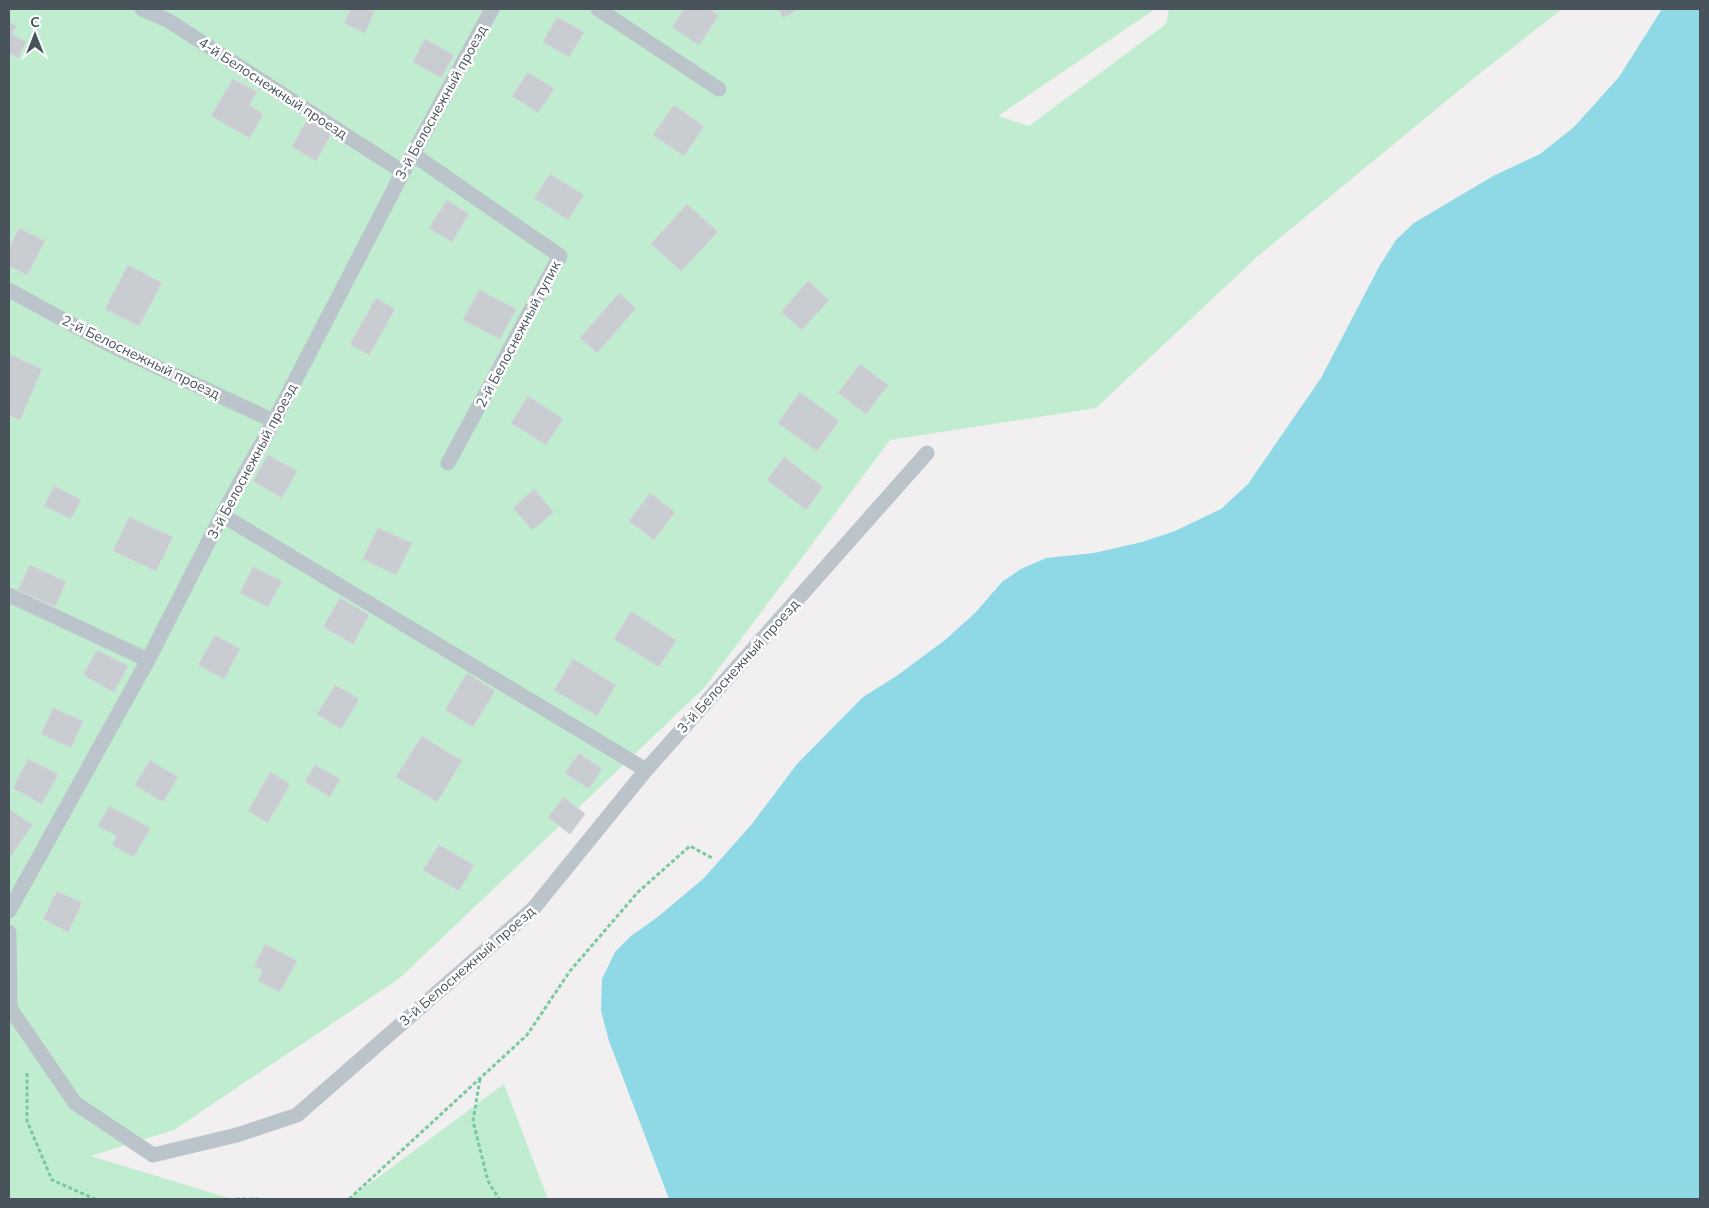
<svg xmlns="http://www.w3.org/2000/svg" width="1709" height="1208" font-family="Mulish,sans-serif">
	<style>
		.green { fill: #c0edcf }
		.water { fill: #8fd9e7 }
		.building { fill: #c9ccd1; stroke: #d3d6da }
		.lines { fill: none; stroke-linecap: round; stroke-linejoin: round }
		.path { stroke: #79c99e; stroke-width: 3; stroke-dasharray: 4 2.5; stroke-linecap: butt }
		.lane { stroke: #bbc4cb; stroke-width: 15 }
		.labels { text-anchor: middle; stroke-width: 5; stroke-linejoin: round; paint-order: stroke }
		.street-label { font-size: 14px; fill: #48535b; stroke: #fff }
	</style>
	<rect width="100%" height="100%" fill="#f1efef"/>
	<g class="green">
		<path d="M9 9H1155L998 116 1029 126 1166 24 1169 9H1562L1474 78 1258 256 1096 408 890 440 705 687 400 978 174 1130 91 1156 232 1199H9Z"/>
		<path d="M504 1084 548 1199H349Z"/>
	</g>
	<path class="water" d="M1662 9H1700V1199H669L609 1041 601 1011 602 979 615 952 631 936 659 916 704 878 751 825 797 764 863 697 898 675 945 640 975 613 1002 582 1021 569 1046 558 1094 553 1142 542 1175 531 1221 509 1248 484 1321 378 1380 265 1396 240 1414 223 1493 176 1540 154 1574 127 1619 77Z"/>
	<g class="building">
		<path d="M351 9H367L374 12 365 33 344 23Z"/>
		<path d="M684 9H709L719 15 699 45 672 27Z"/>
		<path d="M778 9H799L783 18Z"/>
		<path d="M557 17 584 32 569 57 543 42Z"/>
		<path d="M9 22 16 26 12 34 26 42 18 58 9 53Z"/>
		<path d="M425 39 454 55 441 78 413 62Z"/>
		<path d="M528 72 554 89 538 113 512 96Z"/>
		<path d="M233 79 257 92 249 105 263 114 250 138 211 116Z"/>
		<path d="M674 105 704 126 684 156 653 135Z"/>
		<path d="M307 120 331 134 316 161 292 147Z"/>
		<path d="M550 174 584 195 568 220 534 198Z"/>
		<path d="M447 200 469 214 452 242 429 228Z"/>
		<path d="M687 204 718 232 681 271 651 244Z"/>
		<path d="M19 228 45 241 27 275 9 266V249Z"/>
		<path d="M128 265 162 283 139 326 105 309Z"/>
		<path d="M808 281 829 300 802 330 781 312Z"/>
		<path d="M479 290 516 309 500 339 463 320Z"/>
		<path d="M619 293 636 308 597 353 580 338Z"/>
		<path d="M376 298 395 309 369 355 350 344Z"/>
		<path d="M9 354 42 369 20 420 9 415Z"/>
		<path d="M860 364 888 385 866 414 838 393Z"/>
		<path d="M800 392 839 421 817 451 778 423Z"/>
		<path d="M528 396 563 419 546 445 511 423Z"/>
		<path d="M268 455 297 471 282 498 253 481Z"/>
		<path d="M784 457 823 487 806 510 767 480Z"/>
		<path d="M54 486 81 500 71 519 44 506Z"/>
		<path d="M534 489 554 512 532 530 513 508Z"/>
		<path d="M650 493 675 512 654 540 629 521Z"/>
		<path d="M129 517 173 537 156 571 113 551Z"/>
		<path d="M378 528 412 543 396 575 363 559Z"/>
		<path d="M30 565 66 582 55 607 18 590Z"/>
		<path d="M253 567 282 581 268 607 240 593Z"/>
		<path d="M340 598 369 615 353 644 323 627Z"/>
		<path d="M631 611 676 640 659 667 614 639Z"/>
		<path d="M215 635 240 649 224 679 198 665Z"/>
		<path d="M97 650 128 666 114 692 83 675Z"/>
		<path d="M573 659 616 685 597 716 554 690Z"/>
		<path d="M467 673 495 691 473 727 445 710Z"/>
		<path d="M335 685 359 699 341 729 317 714Z"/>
		<path d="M53 708 83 721 71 748 41 734Z"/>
		<path d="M422 736 462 761 437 802 396 777Z"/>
		<path d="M579 753 602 769 589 789 565 773Z"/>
		<path d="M28 759 58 774 42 804 13 788Z"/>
		<path d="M150 760 178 777 163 802 135 785Z"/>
		<path d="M315 765 340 779 330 797 305 782Z"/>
		<path d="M270 772 290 784 268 823 248 811Z"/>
		<path d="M564 797 585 814 570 834 548 817Z"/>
		<path d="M109 806 150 828 134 857 112 845 117 836 98 826Z"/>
		<path d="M9 809 32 825 11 856 9 855Z"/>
		<path d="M439 845 474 865 459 891 423 870Z"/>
		<path d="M57 891 82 903 68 932 43 919Z"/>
		<path d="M265 944 297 961 280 992 258 981 263 970 254 966Z"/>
	</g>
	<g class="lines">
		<g class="path">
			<path d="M27 1073V1121L52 1180 95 1199"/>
			<path d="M480 1079 473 1121 488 1181 499 1199"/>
			<path d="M236 1199H260"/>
			<path d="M349 1199 527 1035 570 971 638 892 690 846 714 859"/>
		</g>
		<g class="lane">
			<path d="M142 9 169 21 403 172"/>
			<path d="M598 9 719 89"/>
			<path d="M414 155 560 256 448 463"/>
			<path d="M9 290 108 344 274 421"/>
			<path d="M222 515 646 770"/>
			<path d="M9 595 148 660"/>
			<path d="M9 911 148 660 222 515 274 421 403 172 492 9"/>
			<path d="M9 932 10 1008 75 1103 153 1155 237 1135 297 1115 533 909 646 770 927 453"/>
		</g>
	</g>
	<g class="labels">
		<g class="street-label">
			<text transform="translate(273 88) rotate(33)" y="5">4-й Белоснежный проезд</text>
			<text transform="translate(441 102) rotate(-61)" y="5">3-й Белоснежный проезд</text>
			<text transform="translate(518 334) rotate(-62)" y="5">2-й Белоснежный тупик</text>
			<text transform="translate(141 357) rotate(26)" y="5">2-й Белоснежный проезд</text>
			<text transform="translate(252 461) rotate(-62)" y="5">3-й Белоснежный проезд</text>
			<text transform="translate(738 666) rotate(-48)" y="5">3-й Белоснежный проезд</text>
			<text transform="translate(467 966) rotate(-41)" y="5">3-й Белоснежный проезд</text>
		</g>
	</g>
	<rect width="1709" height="1208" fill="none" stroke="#48535b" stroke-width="20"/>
	<g transform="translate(35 35)" stroke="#ffffff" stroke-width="4" paint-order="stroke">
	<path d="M0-4L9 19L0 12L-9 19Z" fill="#48535b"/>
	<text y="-8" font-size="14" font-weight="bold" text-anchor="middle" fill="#48535b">С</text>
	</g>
</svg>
